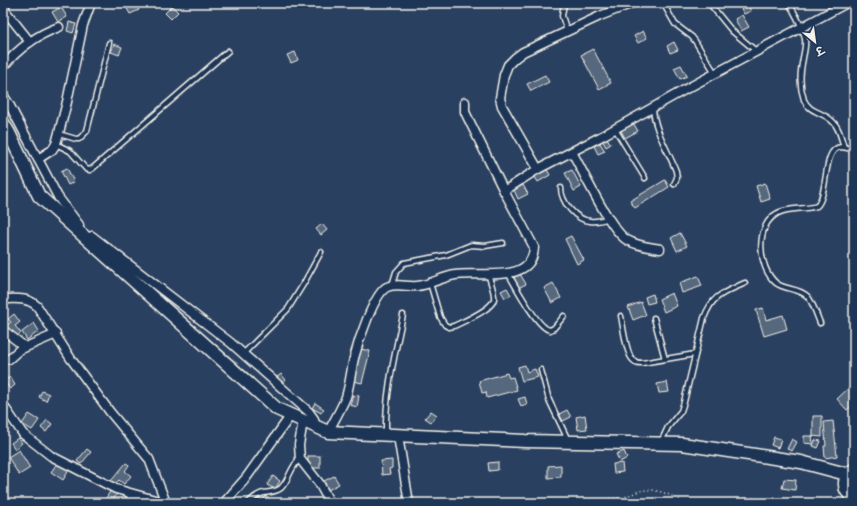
<svg xmlns="http://www.w3.org/2000/svg" width="857" height="506" font-family="'Patrick Hand','Playpen Sans Deva',sans-serif">
	<style>
		.building { fill: #56677d; stroke: #f4f1e8 }
		.lines { fill: none; stroke-linecap: round; stroke-linejoin: round }
		.lane-casing { stroke: #f4f1e8; stroke-width: 7 }
		.street-casing { stroke: #f4f1e8; stroke-width: 11 }
		.secondary-casing { stroke: #f4f1e8; stroke-width: 15 }
		.highway-casing { stroke: #f4f1e8; stroke-width: 19 }
		.path { stroke: #f4f1e8; stroke-width: 1.5; stroke-dasharray: 1 3; stroke-linecap: butt }
		.lane { stroke: #1d3557; stroke-width: 4 }
		.street { stroke: #1d3557; stroke-width: 8 }
		.secondary { stroke: #1d3557; stroke-width: 12 }
		.highway { stroke: #1d3557; stroke-width: 16 }
	</style>
	<rect width="100%" height="100%" fill="#2a4060"/>
	<filter id="ink" filterUnits="userSpaceOnUse"><feTurbulence type="fractalNoise" baseFrequency=".025" numOctaves="2"/><feDisplacementMap in="SourceGraphic" scale="8" xChannelSelector="R" yChannelSelector="G"/><feConvolveMatrix kernelMatrix="1 2 1 2 8 2 1 2 1" color-interpolation-filters="sRGB"/></filter>
	<g filter="url(#ink)">
		<g class="building">
			<path d="M124 3H136L139 10 130 14Z"/>
			<path d="M738 3H747L751 11 744 14Z"/>
			<path d="M172 6 178 12 171 19 165 13Z"/>
			<path d="M61 7 67 17 58 22 52 12Z"/>
			<path d="M742 15 749 27 741 31 735 19Z"/>
			<path d="M69 22 76 24 73 33 67 31Z"/>
			<path d="M643 31 647 38 638 43 634 36Z"/>
			<path d="M674 42 678 50 670 53 667 46Z"/>
			<path d="M114 44 122 47 119 55 111 52Z"/>
			<path d="M593 49 611 83 599 89 581 55Z"/>
			<path d="M295 52 298 60 291 63 287 55Z"/>
			<path d="M681 65 687 76 680 79 674 68Z"/>
			<path d="M545 75 549 82 531 91 527 84Z"/>
			<path d="M632 121 638 131 625 138 620 129Z"/>
			<path d="M606 137 611 144 606 147 602 140Z"/>
			<path d="M600 143 605 151 598 154 594 146Z"/>
			<path d="M545 166 550 175 538 182 533 174Z"/>
			<path d="M67 168 74 182 68 185 61 171Z"/>
			<path d="M572 170 581 187 574 191 565 173Z"/>
			<path d="M665 180 669 187 635 208 630 201Z"/>
			<path d="M765 183 770 199 761 202 756 186Z"/>
			<path d="M523 185 528 194 518 199 514 190Z"/>
			<path d="M322 224 327 230 321 235 316 229Z"/>
			<path d="M680 233 687 246 677 251 671 238Z"/>
			<path d="M571 236 584 260 577 264 565 239Z"/>
			<path d="M520 274 526 284 518 288 513 278Z"/>
			<path d="M698 276 702 286 682 293 679 283Z"/>
			<path d="M553 283 561 298 552 303 544 288Z"/>
			<path d="M507 288 511 295 505 298 501 291Z"/>
			<path d="M672 293 677 306 664 312 659 299Z"/>
			<path d="M653 294 655 302 647 304 645 297Z"/>
			<path d="M641 302 646 315 633 320 628 307Z"/>
			<path d="M763 308 766 320 783 315 787 329 764 336 756 310Z"/>
			<path d="M14 314 20 322 15 326 21 333 15 338 5 327 11 322 8 319Z"/>
			<path d="M34 323 39 331 27 340 22 332Z"/>
			<path d="M361 349 370 351 362 383 353 381Z"/>
			<path d="M525 365 527 372 535 369 538 377 522 381 518 367Z"/>
			<path d="M507 373 509 378 513 377 517 390 487 398 486 392 482 393 479 381Z"/>
			<path d="M281 374 286 380 281 384 276 378Z"/>
			<path d="M10 377 15 385 10 389 4 381Z"/>
			<path d="M667 382 669 392 659 393 657 384Z"/>
			<path d="M854 383V404L847 410 837 399Z"/>
			<path d="M42 391 49 394 46 401 39 397Z"/>
			<path d="M353 395 359 396 357 407 350 405Z"/>
			<path d="M525 397 527 404 521 406 518 399Z"/>
			<path d="M315 403 324 409 321 413 312 408Z"/>
			<path d="M567 410 571 417 563 421 559 414Z"/>
			<path d="M431 411 437 415 431 422 425 418Z"/>
			<path d="M29 414 39 420 32 430 22 424Z"/>
			<path d="M585 415 587 429 578 430 576 417Z"/>
			<path d="M813 416H822V437L812 436 813 444 804 443V436H813Z"/>
			<path d="M47 420 52 424 46 432 41 428Z"/>
			<path d="M833 421 837 456 825 458 824 446H826L824 422Z"/>
			<path d="M774 437 781 439 778 448 771 445Z"/>
			<path d="M18 438 22 443 15 449 11 443Z"/>
			<path d="M792 439 797 442 792 451 787 449Z"/>
			<path d="M815 440 821 441 818 448 813 446Z"/>
			<path d="M87 449 91 452 81 464 77 461Z"/>
			<path d="M19 450 30 468 19 475 8 457Z"/>
			<path d="M624 451 627 458 620 462 616 454Z"/>
			<rect x="308" y="456" width="12" height="12"/>
			<path d="M392 460V468L389 469 390 474 382 475 381 461Z"/>
			<path d="M58 462 69 470 63 480 51 472Z"/>
			<path d="M498 462V470L489 471 488 463Z"/>
			<path d="M126 463 129 465 125 471 131 476 124 484 119 480 115 484 111 481Z"/>
			<path d="M622 463 623 472 614 473 613 464Z"/>
			<path d="M561 465V477L548 478V466Z"/>
			<path d="M273 476 280 481 275 489 267 485Z"/>
			<path d="M334 476 339 484 328 490 324 481Z"/>
			<path d="M784 479 796 480 795 490 782 488Z"/>
			<path d="M111 490 117 494 111 503H103Z"/>
			<path d="M266 496 273 503H254L258 499 260 502Z"/>
			<path d="M755 498V503H743V499Z"/>
		</g>
		<g class="lines">
			<g class="lane-casing">
				<g id="lane">
					<path d="M564 3 562 16 567 31"/>
					<path d="M663 3 675 24 692 37 695 41 715 73"/>
					<path d="M709 3 732 31 756 51"/>
					<path d="M789 3C795 14 803 26 805 39 806 46 804 52 803 58 800 73 799 85 804 100 809 112 822 112 831 120 839 126 841 138 844 147"/>
					<path d="M653 108C654 130 668 150 676 171L677 178 674 184"/>
					<path d="M615 129 645 178"/>
					<path d="M59 134 76 139H79L87 131 109 43"/>
					<path d="M56 144 70 151 86 169 90 170 93 168 228 51"/>
					<path d="M561 188C561 202 576 220 590 221 597 222 603 220 609 218"/>
					<path d="M508 273C515 285 538 329 550 330L554 328 564 316"/>
					<path d="M430 283 440 317 445 325 449 327 454 326C464 321 492 310 494 299 495 292 490 281 488 274"/>
					<path d="M392 285 396 272 404 263 446 255 471 245 485 246 503 243"/>
					<path d="M621 316C623 325 626 354 633 360 636 363 638 363 642 363L695 354"/>
					<path d="M654 318 665 359"/>
					<path d="M820 323C817 316 812 300 807 296 799 288 785 290 776 283 758 268 754 225 778 213 790 207 805 210 817 206 829 193 822 148 841 147 846 147 850 149 854 150"/>
					<path d="M244 353 288 309 304 283 321 252"/>
					<path d="M541 370 549 400 568 440"/>
					<path d="M386 433C385 393 395 354 403 315"/>
					<path d="M661 442 668 427 681 411 684 402 704 318C713 294 724 293 745 283"/>
					<path d="M248 503C252 499 257 494 264 493 270 492 276 492 281 488 290 479 290 467 300 459"/>
				</g>
			</g>
			<g class="street-casing">
				<g id="street">
					<path d="M3 8 30 42"/>
					<path d="M3 67C18 49 36 35 59 27"/>
					<path d="M3 95 9 104 58 197 79 225"/>
					<path d="M465 102V112L504 191"/>
					<path d="M572 152C583 171 610 230 627 240 637 246 649 247 660 249"/>
					<path d="M38 159 52 150 56 144 67 102 83 25 91 3"/>
					<path d="M538 169 502 106 500 98 504 75 508 65 515 58 523 52 600 16 633 3"/>
					<path d="M92 236 231 343 309 412 314 419 315 426"/>
					<path d="M3 299C16 299 27 297 37 306L71 359 110 412 149 459 166 503"/>
					<path d="M3 330 25 347"/>
					<path d="M9 359 19 350 56 334"/>
					<path d="M3 405 23 434 51 456 116 489 166 503"/>
					<path d="M303 421 299 445 300 459 319 483 330 503"/>
					<path d="M328 432C334 421 341 409 346 397 350 384 351 371 354 358 358 343 374 293 387 287 397 283 407 287 417 286 430 285 442 277 455 275 480 271 533 285 534 247L504 191 538 169 602 136 686 89 847 3"/>
					<path d="M398 436 409 503"/>
					<path d="M130 503 132 495"/>
					<path d="M224 503 246 478 291 415"/>
				</g>
			</g>
			<g class="secondary-casing">
				<path id="secondary" d="M3 123 9 133 39 196 277 409 328 432 525 441 682 444 801 462 850 475"/>
			</g>
			<g class="highway-casing">
				<path id="highway" d="M854 472C845 478 844 489 854 495"/>
			</g>
			<path class="path" d="M570 503C587 500 603 499 620 498 627 497 633 493 640 491 654 487 672 495 684 503"/>
			<use href="#lane" class="lane"/>
			<use href="#street" class="street"/>
			<use href="#secondary" class="secondary"/>
			<use href="#highway" class="highway"/>
		</g>
	</g>
	<rect width="857" height="506" fill="none" stroke="#1d3557" stroke-width="16"/>
	<rect x="8" y="8" width="841" height="490" fill="none" stroke="#f4f1e8" stroke-width="1.5" filter="url(#ink)"/>
	<g transform="translate(815 42) rotate(151)" stroke="#1d3557" stroke-width="3" paint-order="stroke">
	<path d="M0-3L7 15L0 10L-7 15Z" fill="#f4f1e8"/>
	<text y="-6" font-size="11" font-weight="bold" text-anchor="middle" fill="#f4f1e8">उ</text>
	</g>
</svg>
